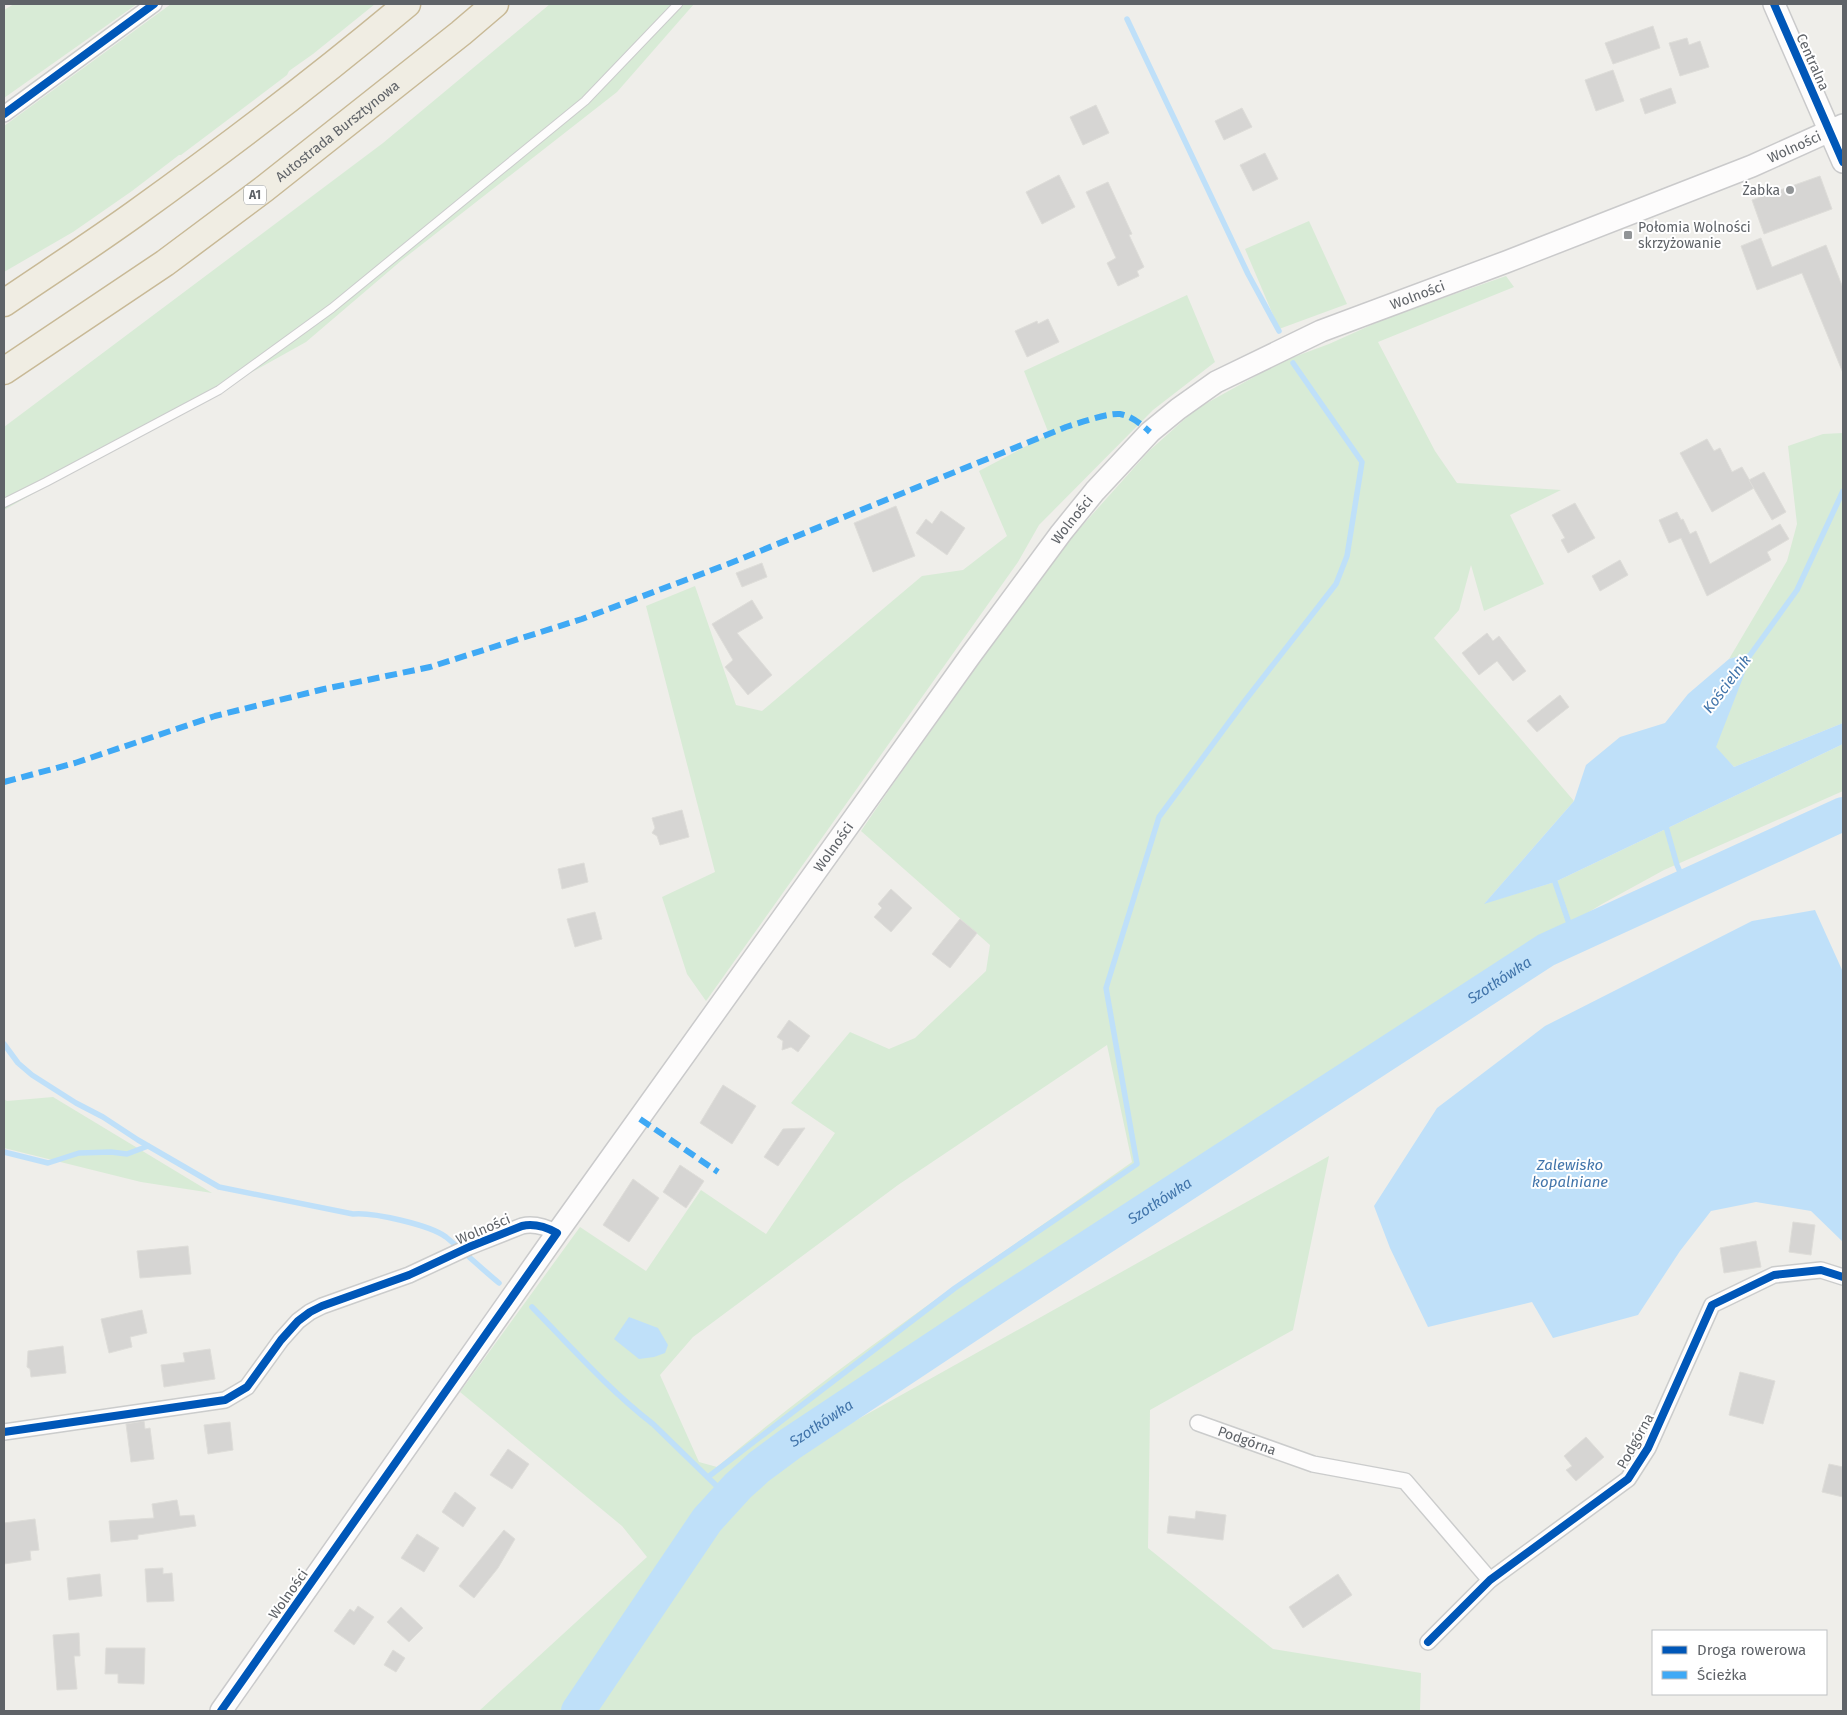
<svg xmlns="http://www.w3.org/2000/svg" width="1847" height="1715" font-family="'Fira Sans',sans-serif">
	<style>
		.green { fill: #d8ebd6; fill-rule: evenodd }
		.water { fill: #bfe0f9 }
		.lines { fill: none; stroke-linecap: round; stroke-linejoin: round }
		.stream { stroke: #bfe0f9; stroke-width: 5.5 }
		.river { stroke: #bfe0f9; stroke-width: 34 }
		.building { fill: #d6d5d3; stroke: #deddd9 }
		.lane-casing { stroke: #cbcccc; stroke-width: 10 }
		.street-casing { stroke: #cbcccc; stroke-width: 18 }
		.secondary-casing { stroke: #cacacb; stroke-width: 24 }
		.highway-casing { stroke: #c8b996; stroke-width: 29 }
		.lane { stroke: #fdfcfc; stroke-width: 8 }
		.street { stroke: #fdfcfc; stroke-width: 15 }
		.secondary { stroke: #fdfcfc; stroke-width: 21 }
		.highway { stroke: #f0ede3; stroke-width: 26 }
		.quiet { stroke: #3fa9f5; stroke-width: 6; stroke-dasharray: 12 6; stroke-linecap: butt }
		.cycleway-casing { stroke: #fff; stroke-width: 11 }
		.cycleway { stroke: #0057b8; stroke-width: 8 }
		.poi-dot { fill: #919496; stroke: #fff; stroke-width: 2 }
		.labels { text-anchor: middle; stroke-width: 4; stroke-linejoin: round; paint-order: stroke }
		.shield { fill: #fff; stroke: #8f9295; stroke-width: 1 }
		.shield-label { font-size: 12px; font-weight: bold; fill: #5f6368 }
		.street-label { font-size: 14px; fill: #5f6368; stroke: #fff }
		.poi-label { font-size: 14px; fill: #5f6368; stroke: #fff; text-anchor: end }
		.water-label { font-size: 15px; font-style: italic; fill: #4174aa; stroke: #fff }
	</style>
	<rect width="100%" height="100%" fill="#efeeea"/>
	<g class="green">
		<path d="M14 4H137L4 98V10Z"/>
		<path d="M171 4H375L313 54 289 71 287 75 181 155H179L132 191 73 232 4 272V126Z"/>
		<path d="M550 4H694L617 92 402 260 306 342 4 510V427L383 143Z"/>
		<path d="M1309 221 1347 304 1279 329 1245 249Z"/>
		<path d="M1506 276 1514 287 1378 342 1435 451 1457 483 1561 490 1510 515 1544 584 1484 611 1471 565 1459 610 1434 638 1574 801 1485 903 1555 882 1843 744V791L1664 870 1602 904 1340 1064 1079 1247 739 1475 667 1563 567 1711H479L647 1557 622 1526 460 1392 580 1227 646 1271 701 1190 766 1234 835 1133 791 1103 850 1032 889 1049 915 1038 986 971 990 945 861 831 891 787 1056 555 1149 451 1196 409 1283 361 1329 344 1389 317ZM1107 1045 1132 1162C992 1261 848 1356 717 1467L699 1462 660 1375 693 1337 898 1185Z"/>
		<path d="M1187 295 1215 362 1153 410 1039 525 1018 562 706 1001 687 974 662 897 715 872 646 606 695 586 736 705 762 711 922 576 963 570 1007 536 979 471 1049 434 1024 371Z"/>
		<path d="M1843 433V723L1734 767 1715 747 1750 659 1786 608 1753 652 1729 659 1787 561 1797 524 1788 446 1823 434Z"/>
		<path d="M53 1097 212 1193 141 1182 4 1148V1099L7 1101Z"/>
		<path d="M1329 1156 1293 1330 1150 1410 1148 1548 1273 1649 1421 1673 1420 1711H589L682 1569 734 1505 794 1455Z"/>
	</g>
	<g class="water">
		<path d="M1753 652 1716 747 1734 767 1843 723V744L1555 882 1484 904 1574 801 1586 765 1620 737 1665 723 1688 694 1729 659Z"/>
		<path d="M1815 910 1843 972V1242L1811 1211 1756 1202 1711 1211 1680 1251 1638 1315 1553 1338 1532 1302 1428 1327 1390 1248 1374 1206 1437 1108 1545 1026 1752 921Z"/>
		<path d="M629 1317 658 1328 668 1345 665 1353 654 1357 639 1359 614 1339Z"/>
	</g>
	<g class="lines">
		<g class="stream">
			<path d="M1127 19 1248 274 1279 331"/>
			<path d="M1748 658 1797 590 1843 491"/>
			<path d="M1665 823 1677 865 1686 886"/>
			<path d="M1555 882 1574 938"/>
			<path d="M4 1044 18 1063 32 1075 76 1103 103 1117 138 1140 219 1187 353 1214C373 1212 430 1225 446 1237 464 1252 481 1268 499 1283"/>
			<path d="M4 1152 48 1163 79 1153 111 1152 127 1154 148 1146"/>
			<path d="M532 1307C571 1347 609 1390 653 1424L728 1497"/>
			<path d="M708 1477 955 1288 1137 1164 1106 988 1159 817 1244 702 1336 584 1347 556 1362 462 1293 363"/>
		</g>
		<path class="river" id="s1" d="M578 1711 707 1520 738 1486 759 1467 790 1444 1007 1300 1546 950 1843 814"/>
	</g>
	<g class="building">
		<path d="M1653 26 1660 48 1613 64 1605 43Z"/>
		<path d="M1687 38 1689 45 1700 41 1709 67 1680 76 1669 43Z"/>
		<path d="M1613 70 1624 101 1596 111 1585 80Z"/>
		<path d="M1671 88 1676 103 1645 114 1640 99Z"/>
		<path d="M1096 105 1109 133 1083 145 1070 117Z"/>
		<path d="M1242 108 1252 127 1224 140 1215 121Z"/>
		<path d="M1265 153 1278 179 1253 191 1240 165Z"/>
		<path d="M1059 175 1075 207 1042 224 1026 192Z"/>
		<path d="M1820 176 1832 209 1764 234 1752 200Z"/>
		<path d="M1108 182 1132 234 1129 235 1144 267 1137 271 1139 276 1118 286 1107 263 1116 258 1086 192Z"/>
		<path d="M1761 238 1772 267 1826 245 1843 288V373L1802 273 1757 290 1741 246Z"/>
		<path d="M1048 319 1059 342 1027 357 1015 331 1037 321 1038 324Z"/>
		<path d="M1707 439 1714 451 1720 448 1732 472 1742 467 1754 488 1712 512 1680 453Z"/>
		<path d="M1764 472 1786 512 1772 520 1749 480Z"/>
		<path d="M1575 503 1595 538 1568 553 1561 540 1565 538 1552 515Z"/>
		<path d="M896 506 915 556 873 572 854 523Z"/>
		<path d="M941 511 965 528 947 555 916 533 926 519 932 524Z"/>
		<path d="M1677 512 1681 520 1683 519 1690 534 1696 531 1710 564 1780 524 1789 539 1767 552 1771 560 1707 596 1681 538 1669 543 1659 520Z"/>
		<path d="M1620 560 1628 575 1600 591 1592 576Z"/>
		<path d="M762 563 767 577 742 587 736 573Z"/>
		<path d="M752 600 763 618 737 633 772 675 748 695 725 667 733 660 712 624Z"/>
		<path d="M1487 633 1493 641 1499 636 1526 671 1513 681 1497 661 1479 675 1462 653Z"/>
		<path d="M1560 695 1569 707 1537 732 1527 721Z"/>
		<path d="M682 810 689 837 660 845 657 836 652 833 655 828 652 818Z"/>
		<path d="M584 863 588 882 562 889 558 869Z"/>
		<path d="M891 889 912 908 891 932 874 917 882 908 878 904Z"/>
		<path d="M595 912 602 939 575 947 567 919Z"/>
		<path d="M960 919 977 933 950 968 932 954Z"/>
		<path d="M789 1020 810 1036 798 1052 791 1047 782 1050 783 1041 777 1037Z"/>
		<path d="M723 1085 756 1106 732 1144 700 1123Z"/>
		<path d="M805 1128 778 1166 764 1157 783 1129Z"/>
		<path d="M680 1165 704 1181 686 1208 663 1192Z"/>
		<path d="M633 1179 659 1198 629 1242 603 1225Z"/>
		<path d="M1793 1222 1815 1225 1811 1255 1789 1252Z"/>
		<path d="M1756 1241 1761 1267 1724 1273 1720 1248Z"/>
		<path d="M188 1246 191 1274 140 1278 137 1251Z"/>
		<path d="M142 1310 147 1333 130 1337 132 1347 109 1353 101 1319Z"/>
		<path d="M63 1346 66 1373 31 1377 30 1369 27 1367 28 1351Z"/>
		<path d="M210 1349 215 1379 164 1387 161 1365 185 1362 183 1353Z"/>
		<path d="M1740 1372 1775 1381 1763 1424 1729 1415Z"/>
		<path d="M144 1421 145 1429 150 1428 154 1459 131 1462 126 1424Z"/>
		<path d="M230 1422 233 1450 208 1454 204 1425Z"/>
		<path d="M1586 1437 1604 1457 1576 1481 1566 1470 1572 1466 1564 1456Z"/>
		<path d="M508 1449 529 1464 512 1489 490 1475Z"/>
		<path d="M1829 1464 1843 1467V1497L1822 1492Z"/>
		<path d="M455 1492 476 1508 463 1527 442 1512Z"/>
		<path d="M177 1500 180 1516 194 1515 196 1526 138 1535V1539L111 1542 109 1521 154 1518 152 1504Z"/>
		<path d="M1196 1511 1226 1515 1223 1540 1167 1533 1169 1516 1195 1519Z"/>
		<path d="M35 1519 39 1550 30 1551 31 1560 4 1564V1523Z"/>
		<path d="M504 1530 515 1539 498 1568 474 1598 459 1586Z"/>
		<path d="M417 1534 439 1548 424 1572 401 1558Z"/>
		<path d="M163 1568V1574L172 1573 174 1601 147 1602 145 1569Z"/>
		<path d="M100 1574 102 1596 69 1600 67 1578Z"/>
		<path d="M1338 1574 1352 1595 1303 1628 1289 1607Z"/>
		<path d="M358 1606 374 1617 354 1645 334 1631 350 1609 354 1612Z"/>
		<path d="M401 1607 423 1628 409 1642 387 1622Z"/>
		<path d="M79 1633 80 1656H74L77 1689 57 1690 53 1635Z"/>
		<path d="M106 1648H145L144 1684 118 1683V1674H105Z"/>
		<path d="M393 1650 405 1658 396 1672 384 1665Z"/>
	</g>
	<g class="lines">
		<g class="lane-casing">
			<path id="lane" d="M4 503 46 482 219 390 332 308 585 101 678 4"/>
		</g>
		<g class="street-casing">
			<g id="street">
				<path d="M4 114 154 4"/>
				<path id="s2" d="M1198 1423 1313 1464 1405 1481 1490 1580"/>
				<path d="M4 1432 225 1400 247 1387 281 1340 298 1321 310 1312 322 1306 409 1275 469 1247 522 1226C535 1223 546 1227 557 1233"/>
				<path d="M1428 1642 1490 1580 1628 1479 1648 1448 1712 1305 1774 1275 1821 1270 1843 1277"/>
			</g>
		</g>
		<g class="secondary-casing">
			<g id="secondary">
				<path d="M1774 4 1843 162"/>
				<path id="s3" d="M221 1711 557 1233 970 656 1061 533 1095 491 1150 432 1178 409 1216 382 1321 331 1506 262 1752 166 1843 125"/>
			</g>
		</g>
		<g class="highway-casing">
			<g id="highway">
				<path d="M4 303C48 273 93 244 136 213 228 147 320 77 407 4"/>
				<path id="s4" d="M4 371 165 263 264 189 461 33 495 4"/>
			</g>
		</g>
		<use href="#lane" class="lane"/>
		<use href="#street" class="street"/>
		<use href="#secondary" class="secondary"/>
		<use href="#highway" class="highway"/>
		<g class="quiet">
			<path d="M4 782 75 763 215 716 324 689 430 667 582 619 728 564 1066 427C1079 423 1107 413 1120 414 1132 416 1142 425 1150 432"/>
			<path d="M640 1119 718 1172"/>
		</g>
		<g class="cycleway-casing">
			<g id="cycleway">
				<path d="M1774 4 1843 162"/>
				<path d="M4 114 154 4"/>
				<path d="M4 1432 225 1400 247 1387 281 1340 298 1321 310 1312 322 1306 409 1275 469 1247 522 1226C535 1223 546 1227 557 1233L221 1711"/>
				<path d="M1428 1642 1490 1580 1628 1479 1648 1448 1712 1305 1774 1275 1821 1270 1843 1277"/>
			</g>
		</g>
		<use href="#cycleway" class="cycleway"/>
	</g>
	<g class="poi-dot">
		<circle cx="1790" cy="190" r="5"/>
		<rect x="1623" y="230" width="10" height="10" rx="2.5"/>
	</g>
	<g class="labels">
		<rect class="shield" x="244" y="185.5" width="22" height="19" rx="4"/>
		<g class="shield-label">
			<text x="255" y="199">A1</text>
		</g>
		<g class="street-label">
			<text transform="translate(1813 62) rotate(66)" y="5">Centralna</text>
			<text dy="5" stroke="none"><textPath href="#s4" startOffset="411">Autostrada Bursztynowa</textPath></text>
			<text dy="5" stroke="none"><textPath href="#s3" startOffset="2289">Wolności</textPath></text>
			<text dy="5" stroke="none"><textPath href="#s3" startOffset="1884">Wolności</textPath></text>
			<text dy="5" stroke="none"><textPath href="#s3" startOffset="1464">Wolności</textPath></text>
			<text dy="5" stroke="none"><textPath href="#s3" startOffset="1059">Wolności</textPath></text>
			<text transform="translate(483 1229) rotate(-23)" y="5">Wolności</text>
			<text dy="5" stroke="none"><textPath href="#s2" startOffset="52">Podgórna</textPath></text>
			<text transform="translate(1635 1441) rotate(-61)" y="5">Podgórna</text>
			<text transform="translate(288 1594) rotate(-55)" y="5">Wolności</text>
		</g>
		<g class="poi-label">
			<text x="1780" y="195">Żabka</text>
			<text x="1638" y="232" text-anchor="start">Połomia Wolności<tspan x="1638" dy="16">skrzyżowanie</tspan></text>
		</g>
		<g class="water-label">
			<text transform="translate(1727 684) rotate(-53)" y="5">Kościelnik</text>
			<text dy="5" stroke="none"><textPath href="#s1" startOffset="1191">Szotkówka</textPath></text>
			<text x="1570" y="1170">Zalewisko<tspan x="1570" dy="17">kopalniane</tspan></text>
			<text dy="5" stroke="none"><textPath href="#s1" startOffset="786">Szotkówka</textPath></text>
			<text dy="5" stroke="none"><textPath href="#s1" startOffset="381">Szotkówka</textPath></text>
		</g>
	</g>
	<rect width="1847" height="1715" fill="none" stroke="#5f6368" stroke-width="10"/>
	<rect x="1652" y="1630" width="175" height="65" fill="#ffffff" stroke="#bfc1c3"/>
	<rect x="1662" y="1646" width="25" height="8" fill="#0057b8" stroke="#bfc1c3"/>
	<text x="1697" y="1655" font-size="15" fill="#5f6368">Droga rowerowa</text>
	<rect x="1662" y="1671" width="25" height="8" fill="#3fa9f5" stroke="#bfc1c3"/>
	<text x="1697" y="1680" font-size="15" fill="#5f6368">Ścieżka</text>
</svg>
